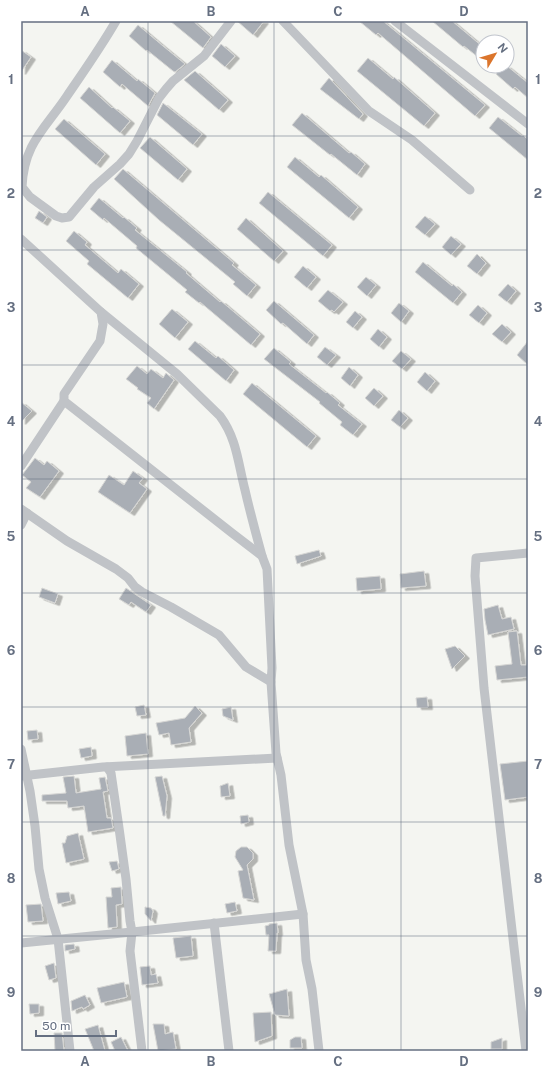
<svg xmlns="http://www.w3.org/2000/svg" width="549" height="1072" font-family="'Public Sans',sans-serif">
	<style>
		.building { fill: #a9aeb5; stroke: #d6d6d4; filter: url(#shadow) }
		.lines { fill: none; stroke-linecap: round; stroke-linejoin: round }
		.street { stroke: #c0c3c7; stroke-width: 9 }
		.grid { fill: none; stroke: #656f81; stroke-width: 1; stroke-opacity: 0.55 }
		.neatline { fill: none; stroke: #656f81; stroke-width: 1.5 }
		.grid-label { font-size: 13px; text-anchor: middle; font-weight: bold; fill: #656f81 }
	</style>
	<defs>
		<filter id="shadow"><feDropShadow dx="4.5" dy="2.5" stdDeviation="0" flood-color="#0004"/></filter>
	</defs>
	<rect width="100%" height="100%" fill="#f4f5f1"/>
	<g class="building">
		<path d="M170 21H193L211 37 203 48Z"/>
		<path d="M237 21H264L253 35Z"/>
		<path d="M359 21H383L485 105 475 116 378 33 376 35Z"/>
		<path d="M432 21H452L483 47V61L464 46 463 47Z"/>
		<path d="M138 25 163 46 185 64 175 72 173 71 147 50 146 51 129 36Z"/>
		<path d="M221 44 235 56 225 67 212 56Z"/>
		<path d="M21 50 31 57 21 72Z"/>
		<path d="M368 58 393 79 394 77 435 113 424 126 357 71Z"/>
		<path d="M112 60 137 81 138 79 155 93 148 106 122 84 120 87 103 72Z"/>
		<path d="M488 66H507L528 83V98L515 87 513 89 496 74 497 73Z"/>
		<path d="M195 71 228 100 219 110 184 80Z"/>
		<path d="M329 78 363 114 359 119 320 89Z"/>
		<path d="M89 87 112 108 113 107 130 121 120 133 80 98Z"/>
		<path d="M163 103 202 134 193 145 157 115Z"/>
		<path d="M302 113 349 153 351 152 365 164 357 175 331 154 330 155 292 125Z"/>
		<path d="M498 117 522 136 523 135 528 140V160L489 128Z"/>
		<path d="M64 119 105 154 96 165 55 129Z"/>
		<path d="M150 137 187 169 178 180 140 148Z"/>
		<path d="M295 157 319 177 321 175 358 207 349 218 287 167Z"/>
		<path d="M123 169 234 263 232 265 256 285 247 296 233 284 235 282 159 220 114 179Z"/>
		<path d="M268 192 332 245 323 256 259 203Z"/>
		<path d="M99 198 123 218 124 217 137 228 135 230 187 272 186 273 220 302 221 301 260 334 251 345 200 302 199 303 185 292 187 290 136 248 137 246 104 218 103 220 90 209Z"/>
		<path d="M39 211 47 217 43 223 35 218Z"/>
		<path d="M425 216 435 224 425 235 415 227Z"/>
		<path d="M246 218 283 251 274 261 237 229Z"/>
		<path d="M74 231 87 242 85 245 118 273 121 269 139 284 128 298 87 264 89 261 66 241Z"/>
		<path d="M451 236 461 244 451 255 442 247Z"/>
		<path d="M477 254 486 263 477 274 467 266Z"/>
		<path d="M423 262 452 286 453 284 462 292 453 303 415 272Z"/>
		<path d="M303 266 316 277 307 288 294 277Z"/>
		<path d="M366 277 376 285 367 296 357 287Z"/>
		<path d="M508 284 516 291 507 302 498 295Z"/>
		<path d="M328 290 343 302 334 312 332 310 330 311 318 301Z"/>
		<path d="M274 301 314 335 307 344 283 323 281 324 266 310Z"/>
		<path d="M399 303 409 311 401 322 391 313Z"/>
		<path d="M478 305 487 313 479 323 469 315Z"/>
		<path d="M172 309 188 322 175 338 159 324Z"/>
		<path d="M355 311 362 317 353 328 346 322Z"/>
		<path d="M502 324 511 332 502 342 492 334Z"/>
		<path d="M378 329 387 337 379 347 370 339Z"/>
		<path d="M195 341 216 358 218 356 234 370 226 381 188 349Z"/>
		<path d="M528 341V365L517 355Z"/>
		<path d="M325 347 336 355 327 365 317 357Z"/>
		<path d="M274 348 291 362 289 364 326 393 327 392 340 403 338 405 362 424 353 435 340 425 342 422 319 403 320 402 264 359Z"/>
		<path d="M401 351 411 359 402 369 392 361Z"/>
		<path d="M137 366 147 374 151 369 163 378 166 373 174 380 154 409 147 403 151 398 137 389 138 388 126 379Z"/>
		<path d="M349 367 358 375 350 386 341 378Z"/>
		<path d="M425 372 435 381 427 391 417 382Z"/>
		<path d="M252 383 316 436 307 447 243 394Z"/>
		<path d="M374 388 383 396 374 406 365 398Z"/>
		<path d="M21 402 32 411 21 422Z"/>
		<path d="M399 410 408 418 400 427 391 420Z"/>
		<path d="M35 458 44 465 47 461 59 471 40 497 26 488 31 482 22 475Z"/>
		<path d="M133 471 143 478 139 483 147 489 130 513 98 492 109 475 124 485Z"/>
		<path d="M319 550 321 556 297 564 295 556Z"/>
		<path d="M424 571 426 586 401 588 400 574Z"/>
		<path d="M380 576 381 589 357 591 356 578Z"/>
		<path d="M42 588 58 594 55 603 39 597Z"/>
		<path d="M126 588 151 605 146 612 131 602 129 605 119 599Z"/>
		<path d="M498 605 502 619 511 617 514 629 488 635 485 620 484 609Z"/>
		<path d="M517 631 521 665H528V677L497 680 495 666 512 664 508 632Z"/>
		<path d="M455 646 465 656 452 669 445 649Z"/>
		<path d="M427 697 428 707H417L416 698Z"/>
		<path d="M144 705 146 715 137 716 135 707Z"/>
		<path d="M195 706 202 713 189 728 191 742 171 745 169 733 159 735 156 723 185 718Z"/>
		<path d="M231 707 233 720 223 716 222 709Z"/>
		<path d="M37 730 38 739 28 740 27 731Z"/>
		<path d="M146 733 148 754 127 756 125 736Z"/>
		<path d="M91 747 92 756 81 758 79 749Z"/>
		<path d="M528 761V797L505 800 500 764Z"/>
		<path d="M74 776 76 793 101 789 99 778 105 777 108 791 103 792 107 818H111L113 828 88 832 84 806 68 808 67 801H42V795L66 793 63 777Z"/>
		<path d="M162 776 167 796 165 816H163L155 777Z"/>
		<path d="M228 783 230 796 221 797 220 786Z"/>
		<path d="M248 815 249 822 241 824 240 816Z"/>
		<path d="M78 833 84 859 66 863 62 843H65L67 836Z"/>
		<path d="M241 847H247L253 853V859L247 865 254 900 243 898 238 871 243 870 235 857 236 851Z"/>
		<path d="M117 861 119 869 112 871 109 862Z"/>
		<path d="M121 887 122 904 116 905 117 927 108 928 106 897H112L111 888Z"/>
		<path d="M69 892 71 901 58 904 56 893Z"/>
		<path d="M235 902 237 911 227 913 225 904Z"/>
		<path d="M41 904 43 921 28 922 26 905Z"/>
		<path d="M145 907 151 908 153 911 151 921 145 914Z"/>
		<path d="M277 923 278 933H277L276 951H268L269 935H266L265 926 269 925V924Z"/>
		<path d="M191 936 193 956 176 958 173 938Z"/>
		<path d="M74 944 75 949 65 951V945Z"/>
		<path d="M54 963 56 978 49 980 45 966Z"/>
		<path d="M150 966 151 975 156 974 158 983 142 985 140 967Z"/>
		<path d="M124 982 127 997 101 1003 97 988Z"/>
		<path d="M287 989 289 1016 275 1015 269 994Z"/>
		<path d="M85 995 90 1005 83 1009 82 1007 72 1011 71 1001Z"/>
		<path d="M29 1004H39V1013L30 1014Z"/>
		<path d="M271 1012 272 1036 255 1042 253 1013Z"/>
		<path d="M153 1024H164L165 1034 173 1032 176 1049 158 1051Z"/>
		<path d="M98 1025 105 1051H94L85 1029Z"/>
		<path d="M54 1033H62L64 1051H55Z"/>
		<path d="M121 1037 128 1051H115L111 1042Z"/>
		<path d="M295 1037H301L302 1048H290V1040Z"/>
		<path d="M502 1038V1049H491V1042Z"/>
	</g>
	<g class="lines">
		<g class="street">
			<path d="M116 21C101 47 84 71 67 96 45 129 24 143 22 187L30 197 56 216 62 218 69 217 94 187 120 164 129 154 137 141 159 98 166 89 173 81 204 56 231 21"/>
			<path d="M283 21 369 111 412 140 470 190"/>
			<path d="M395 21 528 124"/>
			<path d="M21 239 101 312 103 324 100 341 64 394V401L232 533 262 556 267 569 272 668 271 682 276 753 281 775 289 845 303 914 306 960 312 989 319 1051"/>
			<path d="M101 312 177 374 220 416C237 439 238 463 245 490 250 512 256 534 262 556"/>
			<path d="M21 466 64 401"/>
			<path d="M21 509 67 541 116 569 128 578 135 587 142 592 171 607 219 635 246 667 271 682"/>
			<path d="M21 525 27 513"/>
			<path d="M21 749 30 791 35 826 39 869 45 898 58 939 70 1051"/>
			<path d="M107 767 111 773 119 828 126 879 130 921 132 932 130 951 142 1051"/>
			<path d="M21 776 103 767 277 758"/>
			<path d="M214 923 229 1051"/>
			<path d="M21 943 132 932 303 914"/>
			<path d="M526 1051 484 688 475 576 476 558 528 553"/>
		</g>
	</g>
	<path class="grid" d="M148 21V1051M274 21V1051M401 21V1051M21 136H528M21 250H528M21 365H528M21 479H528M21 593H528M21 707H528M21 822H528M21 936H528"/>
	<rect width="549" height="1072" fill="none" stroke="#ffffff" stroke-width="44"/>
	<g transform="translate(495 54) rotate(52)"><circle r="19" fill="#ffffff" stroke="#c1c5cd"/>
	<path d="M0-3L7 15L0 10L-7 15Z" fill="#db752c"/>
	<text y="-6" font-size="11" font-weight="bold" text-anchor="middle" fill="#656f81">N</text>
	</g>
	<path d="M36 1030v6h80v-6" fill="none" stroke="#656f81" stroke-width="2"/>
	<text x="42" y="1030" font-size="12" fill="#656f81" stroke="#ffffff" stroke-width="3" paint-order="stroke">50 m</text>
	<rect x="22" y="22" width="505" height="1028" class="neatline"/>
	<g class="grid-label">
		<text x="85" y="16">A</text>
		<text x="211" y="16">B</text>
		<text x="338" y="16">C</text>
		<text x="464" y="16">D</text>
		<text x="11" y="84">1</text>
		<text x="538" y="84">1</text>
		<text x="11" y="198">2</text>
		<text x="538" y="198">2</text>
		<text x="11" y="312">3</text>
		<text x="538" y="312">3</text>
		<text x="11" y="426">4</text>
		<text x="538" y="426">4</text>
		<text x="11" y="541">5</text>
		<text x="538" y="541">5</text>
		<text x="11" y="655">6</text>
		<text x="538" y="655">6</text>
		<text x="11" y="769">7</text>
		<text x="538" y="769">7</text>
		<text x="11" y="883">8</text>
		<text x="538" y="883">8</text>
		<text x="11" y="997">9</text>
		<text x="538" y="997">9</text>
		<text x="85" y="1066">A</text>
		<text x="211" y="1066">B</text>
		<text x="338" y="1066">C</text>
		<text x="464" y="1066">D</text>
	</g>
</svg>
